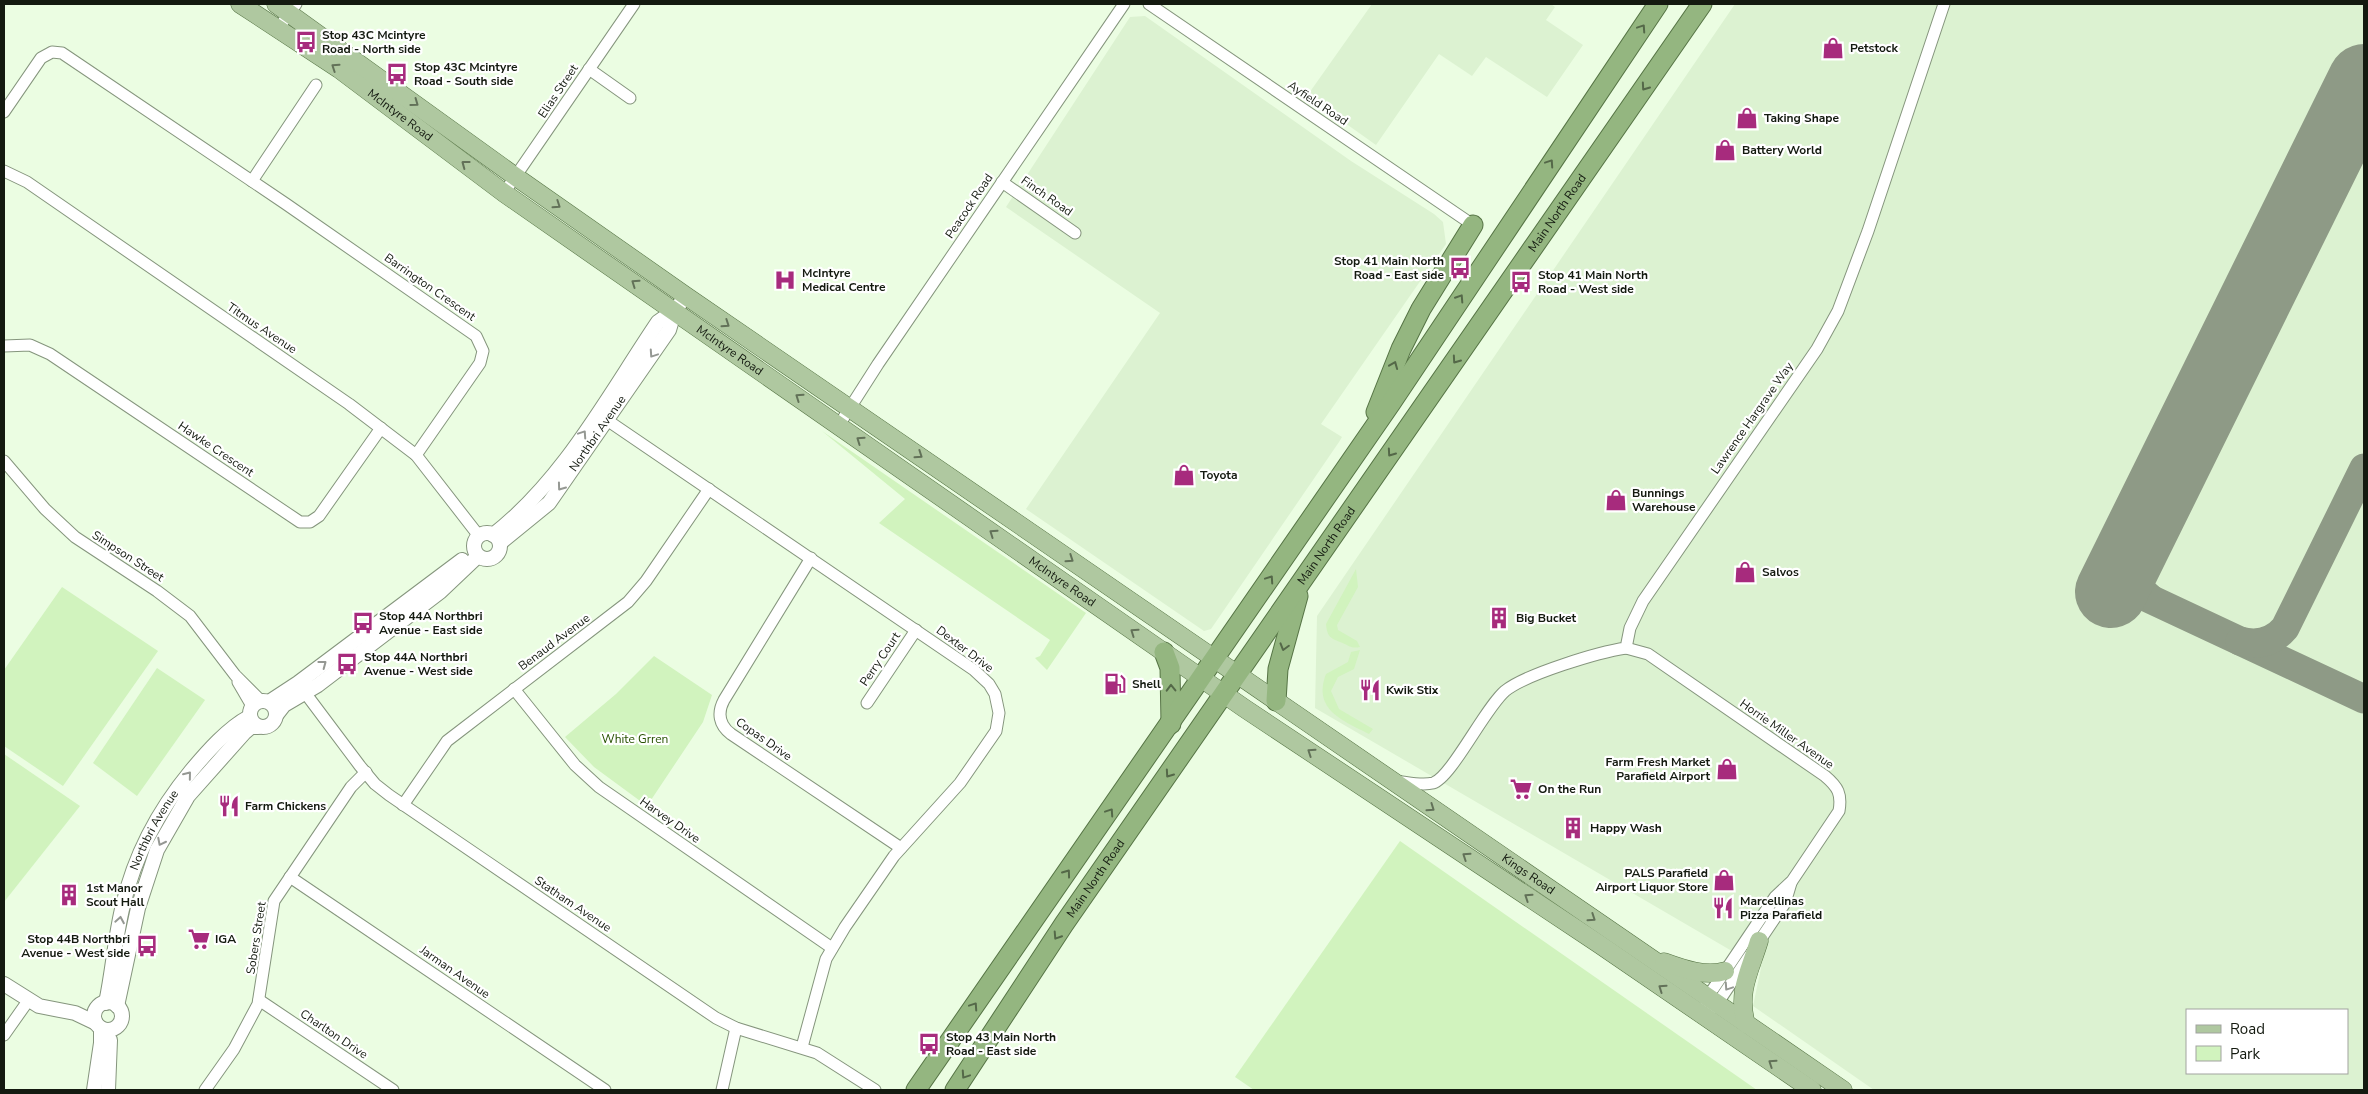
<svg xmlns="http://www.w3.org/2000/svg" width="2368" height="1094" font-family="'Nunito Sans',sans-serif">
	<style>
		.built { fill: #dcf2d1; fill-rule: evenodd }
		.green { fill: #d1f3be }
		.lines { fill: none; stroke-linecap: round; stroke-linejoin: round }
		.taxiway { stroke: #8e9a86; stroke-width: 29 }
		.runway { stroke: #8e9a86; stroke-width: 72 }
		.minor-casing { stroke: #85957d; stroke-width: 13 }
		.tertiary-casing { stroke: #85957d; stroke-width: 16 }
		.primary-casing { stroke: #567445; stroke-width: 19 }
		.trunk-casing { stroke: #567445; stroke-width: 21 }
		.minor { stroke: #fff; stroke-width: 11 }
		.tertiary { stroke: #fff; stroke-width: 14 }
		.primary { stroke: #afc8a0; stroke-width: 18 }
		.trunk { stroke: #94b680; stroke-width: 19 }
		.oneway { stroke: #546848 }
		.oneway2 { stroke: #627158 }
		.oneway3 { stroke: #959893 }
		.labels { text-anchor: middle; stroke-width: 4.5; stroke-linejoin: round; paint-order: stroke }
		.poi-label { font-size: 12px; font-weight: bold; fill: #141a10; stroke: #fff; text-anchor: start }
		.street-label { font-size: 12px; fill: #141a10; stroke: #fff }
		.park-label { font-size: 12px; fill: #275001; stroke: #fff }
	</style>
	<rect width="100%" height="100%" fill="#ebfde2"/>
	<g class="built">
		<path d="M1372 4H1551L1555 7 1546 20 1583 45 1547 97 1486 57 1472 76 1439 54 1376 145 1307 96Z"/>
		<path d="M1735 4H2364V1090H1874L1753 1006 1761 968 1315 708 1317 616ZM2187 1010H2347V1073H2187Z"/>
		<path d="M1145 16 1351 161 1434 214 1443 222 1446 244 1321 424 1342 437 1339 442 1211 629 1204 631 1026 509 1160 313 1006 207 1130 17Z"/>
	</g>
	<g class="green">
		<path d="M822 431 1086 613 1047 670 1035 658 1040 656 1050 640 879 523 905 499Z"/>
		<path d="M1356 569 1358 587 1337 625 1338 630 1357 641 1360 647C1350 649 1349 645 1340 642 1330 638 1327 636 1326 624Z"/>
		<path d="M62 587 158 651 63 786 4 746V670Z"/>
		<path d="M1360 650 1354 669 1338 677 1331 691 1339 709 1373 729 1369 734C1344 721 1312 710 1326 674L1348 662 1351 652Z"/>
		<path d="M654 656 712 695 703 722 647 806 594 767 565 737 616 694Z"/>
		<path d="M157 668 205 700 137 796 93 763Z"/>
		<path d="M4 754 80 806 4 902Z"/>
		<path d="M1400 841 1757 1090H1254L1235 1077Z"/>
	</g>
	<g class="lines">
		<g class="taxiway">
			<path d="M2359 90 2364 92"/>
			<path d="M2132 551C2129 570 2134 586 2150 598"/>
			<path d="M2116 583 2364 699"/>
			<path d="M2240 641C2258 646 2273 642 2285 628L2364 468"/>
		</g>
		<path class="runway" d="M2111 592 2364 80"/>
		<g class="minor-casing">
			<g id="minor">
				<path d="M1149 4 1473 225"/>
				<path d="M278 29 296 4"/>
				<path d="M589 69 630 98"/>
				<path d="M4 112 41 58 52 52 62 53 286 204 476 336 483 351 480 363 416 455"/>
				<path d="M4 171 27 182 349 404 416 455 479 536"/>
				<path d="M252 181 316 85"/>
				<path d="M1002 182 1075 233"/>
				<path d="M504 193 634 4"/>
				<path d="M4 346 30 345 50 354 300 522H310L319 516 381 428"/>
				<path d="M601 416 974 670 989 684 995 694 999 713 996 731 960 783 894 856 845 927 826 959 802 1047"/>
				<path d="M839 425 878 364 1124 4"/>
				<path d="M4 461 45 509 75 537 157 591 190 616 235 675 260 700"/>
				<path d="M811 558 724 700C717 713 719 725 731 734L901 848"/>
				<path d="M1626 648 1648 654 1825 776C1838 787 1842 794 1839 811L1792 881 1775 897 1707 998 1706 1003"/>
				<path d="M238 682 252 706"/>
				<path d="M300 686 360 766 375 784 389 795 716 1018 736 1028 817 1053 875 1090"/>
				<path d="M514 689 575 765 599 787 832 948"/>
				<path d="M867 703 916 630"/>
				<path d="M1395 781C1407 782 1421 786 1433 783 1451 778 1485 708 1505 691 1526 674 1599 652 1626 648L1630 628 1643 601 1817 349 1838 311 1868 231 1944 4"/>
				<path d="M403 805 447 741 628 602 646 581 709 489"/>
				<path d="M290 877 605 1090"/>
				<path d="M259 1000 393 1090"/>
				<path d="M1712 1008 1717 1004 1785 903 1791 883"/>
				<path d="M4 1035 28 1001"/>
				<path d="M205 1090 234 1049 258 1004 274 901 351 787 366 772"/>
				<path d="M722 1090 736 1028"/>
			</g>
		</g>
		<g class="tertiary-casing">
			<g id="tertiary">
				<circle cx="487" cy="546" r="13"/>
				<path d="M493 535C564 480 608 396 658 322L675 310 686 296"/>
				<path id="s1" d="M500 543 549 503 669 330 675 310"/>
				<circle cx="263" cy="714" r="13"/>
				<path d="M269 702 298 683 462 560"/>
				<path d="M277 714 284 705 318 685 440 592 478 556"/>
				<path d="M4 984 39 1006 75 1013 96 1023"/>
				<circle cx="108" cy="1016" r="14"/>
				<path id="s2" d="M106 1003C113 970 115 937 123 905 135 854 158 811 191 771 207 752 228 728 249 717"/>
				<path d="M117 1006 138 908 157 850 188 796 244 733 251 727H258"/>
				<path d="M94 1090 101 1043V1028"/>
				<path d="M108 1090 110 1040"/>
			</g>
		</g>
		<g class="primary-casing">
			<g id="primary">
				<path id="s3" d="M240 4 339 69 504 193 1244 708 1599 944 1812 1090"/>
				<path id="s4" d="M276 4 516 177 686 296 1843 1090"/>
				<path d="M1664 962C1683 969 1706 977 1725 971"/>
				<path d="M1746 1024C1737 991 1750 971 1759 941"/>
			</g>
		</g>
		<g class="trunk-casing">
			<g id="trunk">
				<path d="M1376 412 1401 349 1421 309 1473 225"/>
				<path d="M1164 652 1170 668 1171 724"/>
				<path d="M1276 701 1278 669 1298 596"/>
				<path d="M916 1090 1391 403 1658 4"/>
				<path id="s5" d="M955 1090 1064 924 1702 4"/>
			</g>
		</g>
		<use href="#minor" class="minor"/>
		<use href="#tertiary" class="tertiary"/>
		<use href="#primary" class="primary"/>
		<use href="#trunk" class="trunk"/>
	</g>
	<defs><path id="oneway-chevron" d="M-2-3.5L2.5 0L-2 3.5" fill="none" stroke-width="1.6" stroke-linecap="round" stroke-linejoin="round" transform="scale(1.25)"/></defs>
	<g class="oneway">
		<use href="#oneway-chevron" transform="translate(1642 28) rotate(-56)"/>
		<use href="#oneway-chevron" transform="translate(1645 87) rotate(125)"/>
		<use href="#oneway-chevron" transform="translate(1550 163) rotate(-56)"/>
		<use href="#oneway-chevron" transform="translate(1460 298) rotate(-57)"/>
		<use href="#oneway-chevron" transform="translate(1456 360) rotate(125)"/>
		<use href="#oneway-chevron" transform="translate(1394 365) rotate(-68)"/>
		<use href="#oneway-chevron" transform="translate(1391 453) rotate(125)"/>
		<use href="#oneway-chevron" transform="translate(1270 579) rotate(-56)"/>
		<use href="#oneway-chevron" transform="translate(1284 647) rotate(106)"/>
		<use href="#oneway-chevron" transform="translate(1171 688) rotate(-91)"/>
		<use href="#oneway-chevron" transform="translate(1169 774) rotate(125)"/>
		<use href="#oneway-chevron" transform="translate(1110 812) rotate(-56)"/>
		<use href="#oneway-chevron" transform="translate(1067 873) rotate(-54)"/>
		<use href="#oneway-chevron" transform="translate(1057 936) rotate(123)"/>
		<use href="#oneway-chevron" transform="translate(974 1006) rotate(-56)"/>
		<use href="#oneway-chevron" transform="translate(965 1075) rotate(124)"/>
	</g>
	<g class="oneway2">
		<use href="#oneway-chevron" transform="translate(335 67) rotate(-146)"/>
		<use href="#oneway-chevron" transform="translate(415 103) rotate(36)"/>
		<use href="#oneway-chevron" transform="translate(465 164) rotate(-143)"/>
		<use href="#oneway-chevron" transform="translate(557 205) rotate(34)"/>
		<use href="#oneway-chevron" transform="translate(635 283) rotate(-145)"/>
		<use href="#oneway-chevron" transform="translate(726 324) rotate(34)"/>
		<use href="#oneway-chevron" transform="translate(799 397) rotate(-145)"/>
		<use href="#oneway-chevron" transform="translate(860 440) rotate(-145)"/>
		<use href="#oneway-chevron" transform="translate(919 455) rotate(34)"/>
		<use href="#oneway-chevron" transform="translate(993 533) rotate(-145)"/>
		<use href="#oneway-chevron" transform="translate(1070 559) rotate(34)"/>
		<use href="#oneway-chevron" transform="translate(1134 632) rotate(-145)"/>
		<use href="#oneway-chevron" transform="translate(1311 752) rotate(-146)"/>
		<use href="#oneway-chevron" transform="translate(1431 808) rotate(35)"/>
		<use href="#oneway-chevron" transform="translate(1466 856) rotate(-146)"/>
		<use href="#oneway-chevron" transform="translate(1528 897) rotate(-146)"/>
		<use href="#oneway-chevron" transform="translate(1592 918) rotate(34)"/>
		<use href="#oneway-chevron" transform="translate(1662 988) rotate(-145)"/>
		<use href="#oneway-chevron" transform="translate(1772 1063) rotate(-146)"/>
	</g>
	<g class="oneway3">
		<use href="#oneway-chevron" transform="translate(653 354) rotate(124)"/>
		<use href="#oneway-chevron" transform="translate(583 434) rotate(-56)"/>
		<use href="#oneway-chevron" transform="translate(561 487) rotate(126)"/>
		<use href="#oneway-chevron" transform="translate(323 664) rotate(-37)"/>
		<use href="#oneway-chevron" transform="translate(188 775) rotate(-51)"/>
		<use href="#oneway-chevron" transform="translate(161 842) rotate(117)"/>
		<use href="#oneway-chevron" transform="translate(120 920) rotate(-80)"/>
		<use href="#oneway-chevron" transform="translate(1728 987) rotate(124)"/>
	</g>
	<defs>
		<g id="bus-bare" transform="scale(1.725)"><path d="M-5-6H5V4H4V6H2V4H-2V6H-4V4H-5ZM-3.5-4V0h7V-4ZM-3.5 1.2v1.5H-2V1.2ZM2 1.2v1.5H3.5V1.2Z" fill="#a72b7d" stroke="#fff" stroke-width="2.5" paint-order="stroke"/></g>
		<g id="shop-bare" transform="scale(1.725)"><path d="M-5-2.5h2.3a2.7 3.5 0 0 1 5.4 0H5L5.5 6h-11ZM-1.5-2.5h3a1.5 2.3 0 0 0-3 0Z" fill="#a72b7d" stroke="#fff" stroke-width="2.5" paint-order="stroke"/></g>
		<g id="hospital-bare" transform="scale(1.725)"><path d="M-5-5h3v3.5h4V-5h3V5h-3V1.5h-4V5h-3Z" fill="#a72b7d" stroke="#fff" stroke-width="2.5" paint-order="stroke"/></g>
		<g id="building-bare" transform="scale(1.725)"><path d="M-4-6H4V6H1V3H-1V6H-4ZM-2.5-4.3h1.7v1.8h-1.7ZM.8-4.3h1.7v1.8H.8ZM-2.5-1h1.7V.8h-1.7ZM.8-1h1.7V.8H.8Z" fill="#a72b7d" stroke="#fff" stroke-width="2.5" paint-order="stroke"/></g>
		<g id="fuel-bare" transform="scale(1.725)"><path d="M-5.5-6h7V0h2V4h1.3V-2.5L3-4.5l.8-.8L6-3V5H2.5V1h-1V6h-7ZM-4.2-4.7v3.2H.2V-4.7Z" fill="#a72b7d" stroke="#fff" stroke-width="2.5" paint-order="stroke"/></g>
		<g id="restaurant-bare" transform="scale(1.725)"><path d="M-5-6h1v4h1v-4h1v4h1v-4h1v5L-1.5 .5V6h-2V.5L-5-1ZM5-6V6H3V1.5H1.5Q1.5-4 5-6Z" fill="#a72b7d" stroke="#fff" stroke-width="2.5" paint-order="stroke"/></g>
		<g id="supermarket-bare" transform="scale(1.725)"><path d="M-6-5.5h2.5l.6 2H6L4.5 2H-2.5L-4.4-4H-6ZM-1.5 3.2a1.3 1.3 0 1 0 .1 0ZM3 3.2a1.3 1.3 0 1 0 .1 0Z" fill="#a72b7d" stroke="#fff" stroke-width="2.5" paint-order="stroke"/></g>
	</defs>
	<g fill-rule="evenodd">
		<use href="#bus-bare" x="306" y="42"/>
		<use href="#shop-bare" x="1833" y="48"/>
		<use href="#bus-bare" x="397" y="74"/>
		<use href="#shop-bare" x="1747" y="118"/>
		<use href="#shop-bare" x="1725" y="150"/>
		<use href="#bus-bare" x="1460" y="268"/>
		<use href="#hospital-bare" x="785" y="280"/>
		<use href="#bus-bare" x="1521" y="282"/>
		<use href="#shop-bare" x="1184" y="475"/>
		<use href="#shop-bare" x="1616" y="500"/>
		<use href="#shop-bare" x="1745" y="572"/>
		<use href="#building-bare" x="1499" y="618"/>
		<use href="#bus-bare" x="363" y="623"/>
		<use href="#bus-bare" x="347" y="664"/>
		<use href="#fuel-bare" x="1115" y="684"/>
		<use href="#restaurant-bare" x="1370" y="690"/>
		<use href="#shop-bare" x="1727" y="769"/>
		<use href="#supermarket-bare" x="1521" y="789"/>
		<use href="#restaurant-bare" x="229" y="806"/>
		<use href="#building-bare" x="1573" y="828"/>
		<use href="#shop-bare" x="1724" y="880"/>
		<use href="#building-bare" x="69" y="895"/>
		<use href="#restaurant-bare" x="1723" y="908"/>
		<use href="#supermarket-bare" x="199" y="939"/>
		<use href="#bus-bare" x="147" y="946"/>
		<use href="#bus-bare" x="929" y="1044"/>
	</g>
	<g class="labels">
		<g class="poi-label">
			<text x="322" y="39">Stop 43C Mcintyre<tspan x="322" dy="14">Road - North side</tspan></text>
			<text x="1850" y="52">Petstock</text>
			<text x="414" y="71">Stop 43C Mcintyre<tspan x="414" dy="14">Road - South side</tspan></text>
			<text x="1764" y="122">Taking Shape</text>
			<text x="1742" y="154">Battery World</text>
			<text x="1444" y="265" text-anchor="end">Stop 41 Main North<tspan x="1444" dy="14">Road - East side</tspan></text>
			<text x="802" y="277">McIntyre<tspan x="802" dy="14">Medical Centre</tspan></text>
			<text x="1538" y="279">Stop 41 Main North<tspan x="1538" dy="14">Road - West side</tspan></text>
			<text x="1200" y="479">Toyota</text>
			<text x="1632" y="497">Bunnings<tspan x="1632" dy="14">Warehouse</tspan></text>
			<text x="1762" y="576">Salvos</text>
			<text x="379" y="620">Stop 44A Northbri<tspan x="379" dy="14">Avenue - East side</tspan></text>
			<text x="1516" y="622">Big Bucket</text>
			<text x="364" y="661">Stop 44A Northbri<tspan x="364" dy="14">Avenue - West side</tspan></text>
			<text x="1132" y="688">Shell</text>
			<text x="1386" y="694">Kwik Stix</text>
			<text x="1710" y="766" text-anchor="end">Farm Fresh Market<tspan x="1710" dy="14">Parafield Airport</tspan></text>
			<text x="1538" y="793">On the Run</text>
			<text x="245" y="810">Farm Chickens</text>
			<text x="1590" y="832">Happy Wash</text>
			<text x="1708" y="877" text-anchor="end">PALS Parafield<tspan x="1708" dy="14">Airport Liquor Store</tspan></text>
			<text x="86" y="892">1st Manor<tspan x="86" dy="14">Scout Hall</tspan></text>
			<text x="1740" y="905">Marcellinas<tspan x="1740" dy="14">Pizza Parafield</tspan></text>
			<text x="130" y="943" text-anchor="end">Stop 44B Northbri<tspan x="130" dy="14">Avenue - West side</tspan></text>
			<text x="215" y="943">IGA</text>
			<text x="946" y="1041">Stop 43 Main North<tspan x="946" dy="14">Road - East side</tspan></text>
		</g>
		<g class="street-label">
			<text transform="translate(558 91) rotate(-56)" y="4">Elias Street</text>
			<text transform="translate(1318 103) rotate(34)" y="4">Ayfield Road</text>
			<text dy="4" stroke="none"><textPath href="#s3" startOffset="195">McIntyre Road</textPath></text>
			<text transform="translate(1047 196) rotate(35)" y="4">Finch Road</text>
			<text transform="translate(969 206) rotate(-56)" y="4">Peacock Road</text>
			<text dy="4" stroke="none"><textPath href="#s5" startOffset="1064">Main North Road</textPath></text>
			<text transform="translate(430 287) rotate(35)" y="4">Barrington Crescent</text>
			<text transform="translate(262 328) rotate(34)" y="4">Titmus Avenue</text>
			<text dy="4" stroke="none"><textPath href="#s3" startOffset="600">McIntyre Road</textPath></text>
			<text transform="translate(1752 418) rotate(-55)" y="4">Lawrence Hargrave Way</text>
			<text dy="4" stroke="none"><textPath href="#s1" startOffset="148">Northbri Avenue</textPath></text>
			<text transform="translate(216 449) rotate(34)" y="4">Hawke Crescent</text>
			<text dy="4" stroke="none"><textPath href="#s5" startOffset="659">Main North Road</textPath></text>
			<text transform="translate(128 556) rotate(33)" y="4">Simpson Street</text>
			<text dy="4" stroke="none"><textPath href="#s3" startOffset="1005">McIntyre Road</textPath></text>
			<text transform="translate(554 642) rotate(-37)" y="4">Benaud Avenue</text>
			<text transform="translate(965 649) rotate(37)" y="4">Dexter Drive</text>
			<text transform="translate(880 659) rotate(-56)" y="4">Perry Court</text>
			<text transform="translate(1787 734) rotate(35)" y="4">Horrie Miller Avenue</text>
			<text transform="translate(764 739) rotate(35)" y="4">Copas Drive</text>
			<text transform="translate(670 820) rotate(35)" y="4">Harvey Drive</text>
			<text dy="4" stroke="none"><textPath href="#s2" startOffset="181">Northbri Avenue</textPath></text>
			<text dy="4" stroke="none"><textPath href="#s4" startOffset="1525">Kings Road</textPath></text>
			<text dy="4" stroke="none"><textPath href="#s5" startOffset="254">Main North Road</textPath></text>
			<text transform="translate(573 904) rotate(34)" y="4">Statham Avenue</text>
			<text transform="translate(256 938) rotate(-81)" y="4">Sobers Street</text>
			<text transform="translate(455 972) rotate(35)" y="4">Jarman Avenue</text>
			<text transform="translate(334 1034) rotate(34)" y="4">Charlton Drive</text>
		</g>
		<g class="park-label">
			<text x="635" y="743">White Grren</text>
		</g>
	</g>
	<rect width="2368" height="1094" fill="none" stroke="#141a10" stroke-width="10"/>
	<rect x="2186" y="1009" width="162" height="65" fill="#ffffff" stroke="#a1a39f"/>
	<rect x="2196" y="1025" width="25" height="8" fill="#afc8a0" stroke="#a1a39f"/>
	<text x="2230" y="1034" font-size="15" fill="#141a10">Road</text>
	<rect x="2196" y="1046" width="25" height="15" fill="#d1f3be" stroke="#a1a39f"/>
	<text x="2230" y="1059" font-size="15" fill="#141a10">Park</text>
</svg>
